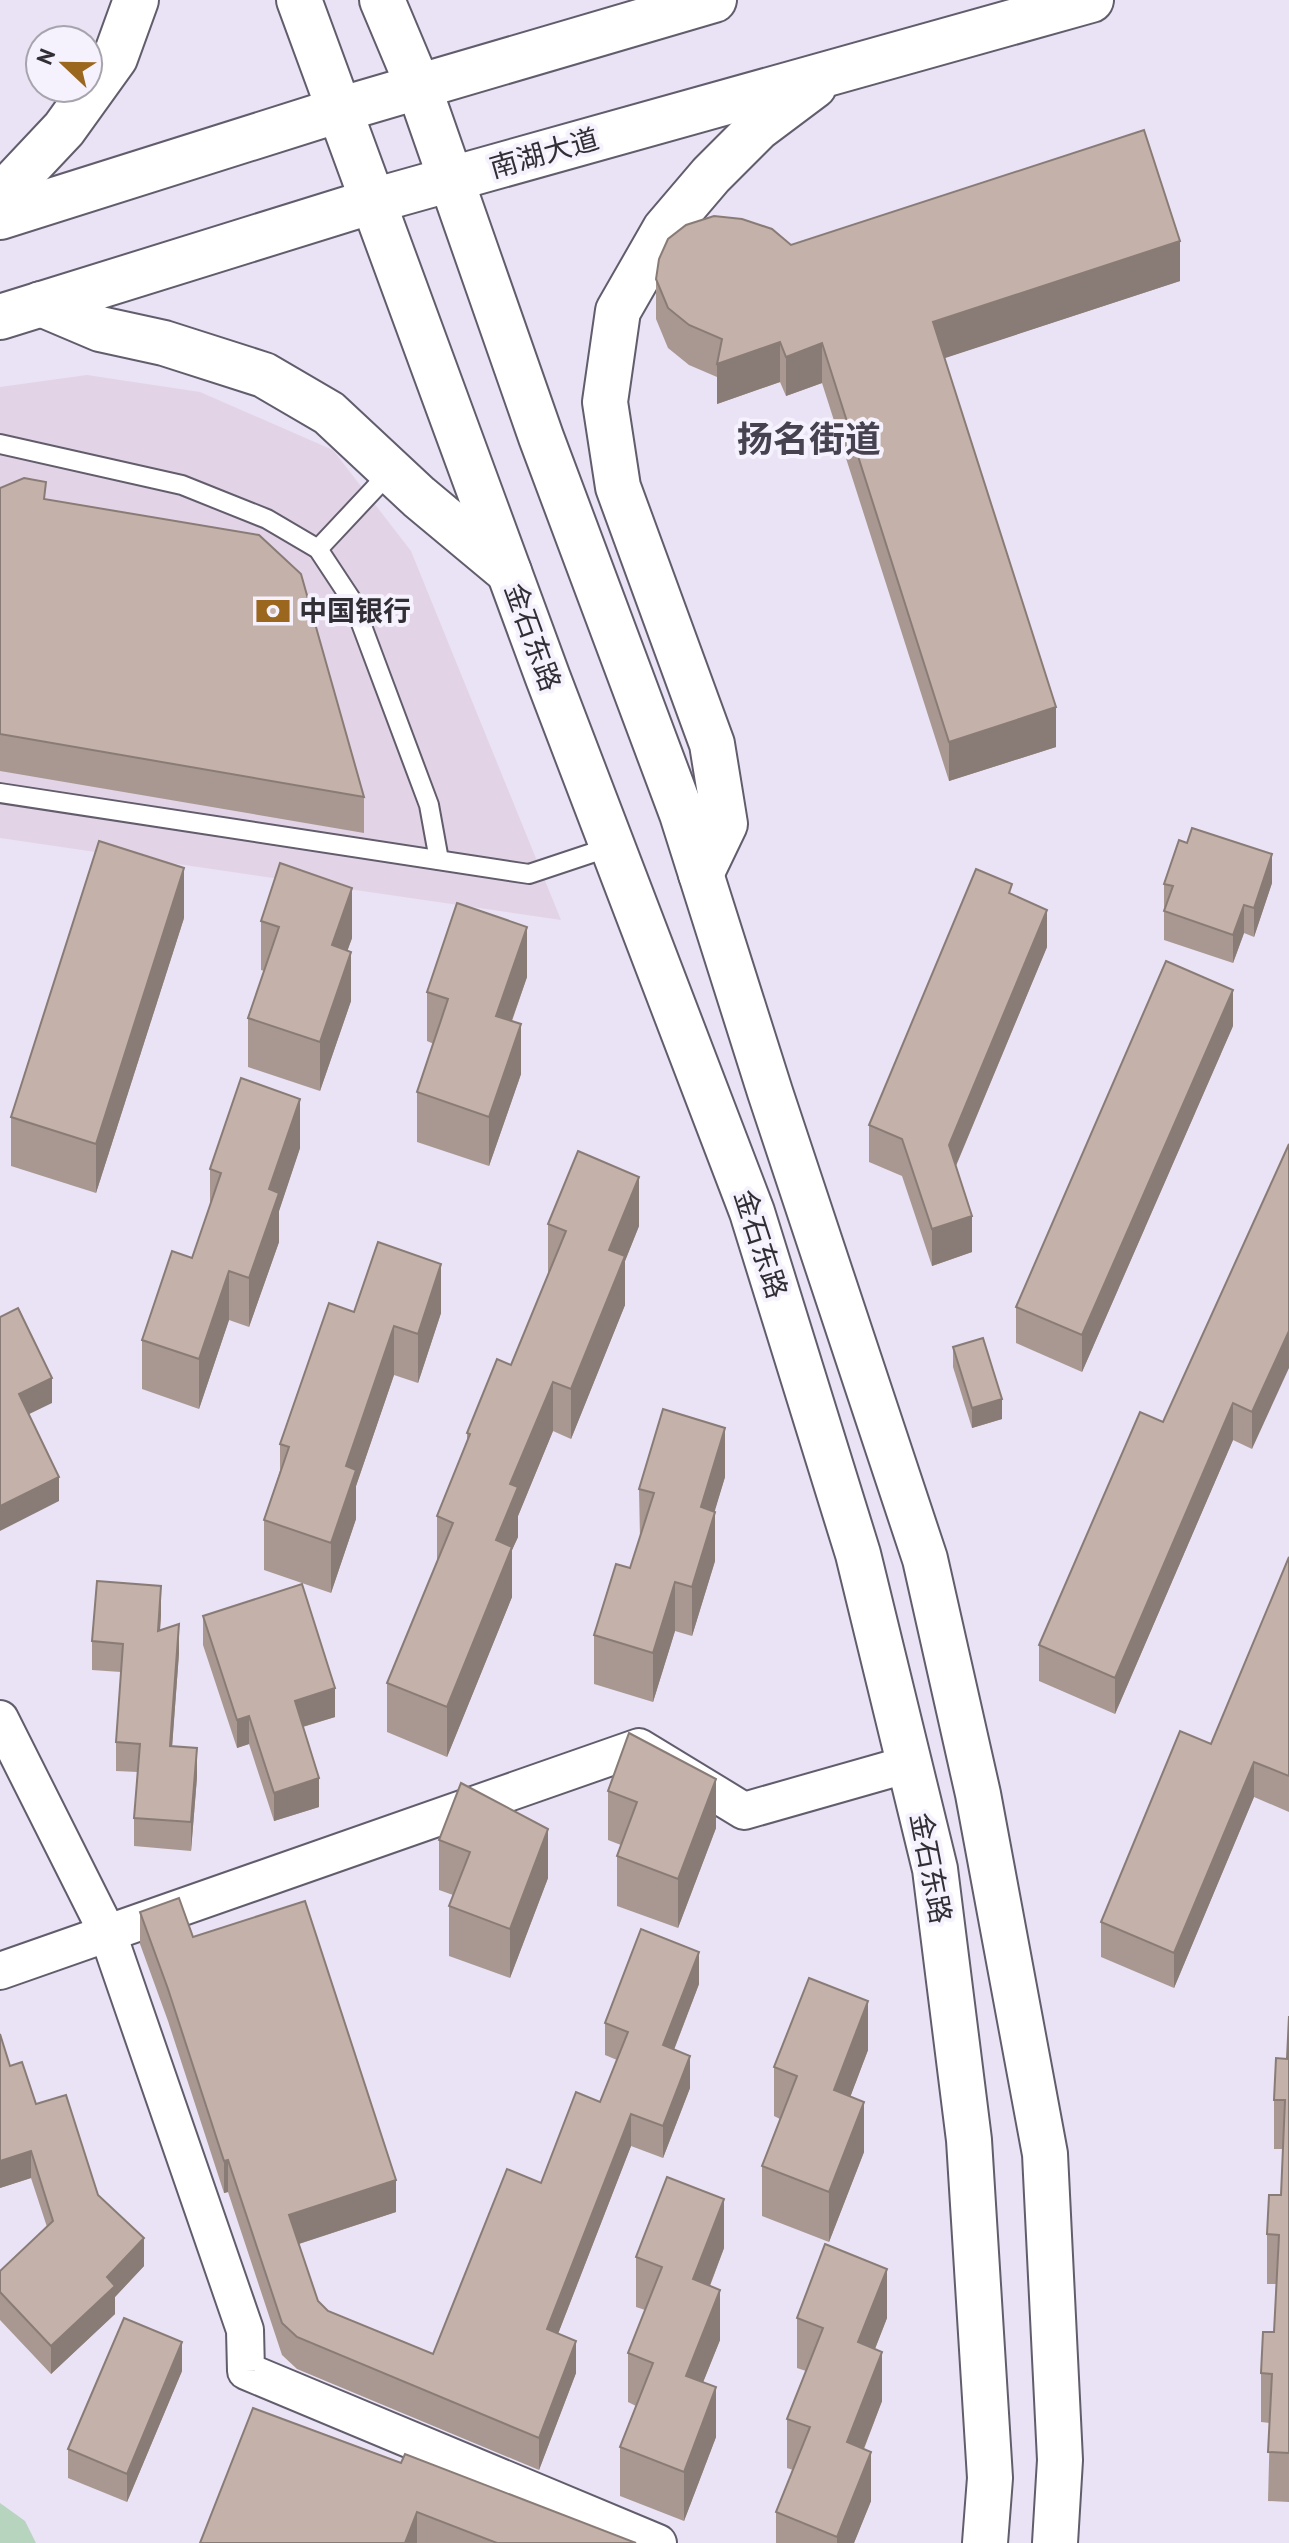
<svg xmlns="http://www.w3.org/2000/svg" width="1289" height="2543" font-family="'PT Sans','Noto Sans SC',sans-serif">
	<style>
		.commercial { fill: #e2d4e6 }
		.green { fill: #b7d4be }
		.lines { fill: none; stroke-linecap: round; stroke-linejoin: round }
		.service-casing { stroke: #625d6c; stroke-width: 22 }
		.minor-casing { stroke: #625d6c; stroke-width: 40 }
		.secondary-casing { stroke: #625d6c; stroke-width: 48 }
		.service { stroke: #fff; stroke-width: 18 }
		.minor { stroke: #fff; stroke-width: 36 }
		.secondary { stroke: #fff; stroke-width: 44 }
		.wall { fill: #a99891 }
		.shaded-wall { fill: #897c76 }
		.building { fill: #c4b1a9; stroke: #897c76; stroke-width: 2 }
		.labels { text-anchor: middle; stroke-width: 8; stroke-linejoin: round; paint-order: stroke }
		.street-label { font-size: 28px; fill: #312f35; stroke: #f6f2fd }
		.poi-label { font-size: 28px; font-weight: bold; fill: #312f35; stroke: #f6f2fd; text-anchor: start }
		.district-label { font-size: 36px; font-weight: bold; fill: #474250; stroke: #f6f2fd }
	</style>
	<rect width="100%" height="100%" fill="#e9e3f5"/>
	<path class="commercial" d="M87 375 200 392 333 450 411 551 561 920 0 838V387Z"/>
	<path class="green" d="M0 2503 25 2521 36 2543H0Z"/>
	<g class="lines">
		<g class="service-casing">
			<g id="service">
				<path d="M0 444 182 485 267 519 318 549 353 602 429 805 439 860"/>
				<path d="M318 549 392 470"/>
				<path d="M0 793 529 874 613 846"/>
			</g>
		</g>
		<g class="minor-casing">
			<g id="minor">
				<path d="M0 1719 108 1934 245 2330 246 2371 658 2543"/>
				<path d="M0 1971 639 1747 744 1811 909 1764"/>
			</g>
		</g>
		<g class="secondary-casing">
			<g id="secondary">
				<path d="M299 0 548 678 752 1212 858 1554 935 1869 969 2140 990 2478 985 2543"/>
				<path d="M382 0 419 88 541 437 682 814 770 1092 925 1559 978 1794 1045 2154 1060 2460 1055 2543"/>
				<path d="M0 197 64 129 115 58 136 0"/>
				<path d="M0 217 339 110 714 0"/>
				<path d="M41 304 100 329 164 343 264 375 329 413 419 497 509 572"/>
				<path d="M0 317 373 201 1091 0"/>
				<path d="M701 874 725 824 712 744 618 487 605 402 618 311 665 229 711 175 758 128 814 86"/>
			</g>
		</g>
		<use href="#service" class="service"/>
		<use href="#minor" class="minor"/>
		<use href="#secondary" class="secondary"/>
	</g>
	<g class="wall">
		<path d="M791 245 1180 281 944 358 1056 747 949 781 822 383 786 396 780 382 717 404V377L689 365 668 348 656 319V279Z"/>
		<path d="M0 488 46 499 364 797V833L0 771Z"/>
		<path d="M1272 883 1254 937 1244 933 1233 963 1164 940V884Z"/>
		<path d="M1012 895 1047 947 956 1166 972 1252 932 1266 902 1176 869 1162V1125Z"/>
		<path d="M184 918 96 1193 11 1166V1117Z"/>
		<path d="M261 921 352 938 347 951 351 1001 320 1091 248 1067V1018L264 971 261 970Z"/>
		<path d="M527 977 512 1021 521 1074 489 1166 417 1142V1092L434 1044 427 1041V992Z"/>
		<path d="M1233 1026 1082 1372 1016 1343V1307Z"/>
		<path d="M1289 1144 1252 1449 1233 1440 1115 1714 1039 1681V1645L1163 1422Z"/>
		<path d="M300 1148 279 1211V1242L249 1327 229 1320 199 1409 142 1389V1340L192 1258 210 1205V1169Z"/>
		<path d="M548 1224 639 1226 625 1261V1305L571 1439 553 1431 518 1516V1537L512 1550V1597L447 1757 387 1732V1683L437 1561V1516L467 1441V1433L511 1365 548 1274Z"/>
		<path d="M354 1312 441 1313 418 1383 394 1375 356 1486V1519L331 1593 264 1570V1520L280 1471V1444Z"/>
		<path d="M953 1347 1002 1419 972 1428 953 1367Z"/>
		<path d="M725 1477 714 1512 715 1561 692 1636 675 1631 653 1702 594 1684V1635L630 1568 640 1538 639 1489Z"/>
		<path d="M1289 1557V1812L1254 1797 1174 1988 1101 1957V1922L1211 1744Z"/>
		<path d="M161 1615 160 1630 179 1653 172 1746 197 1777 191 1851 134 1846V1818L138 1772 116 1771V1742L121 1672 92 1670V1641Z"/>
		<path d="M203 1616 335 1717 303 1727 319 1807 274 1821 249 1744 237 1748 203 1645Z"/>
		<path d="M608 1791 716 1828 678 1928 617 1906V1856L621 1845 608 1840Z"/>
		<path d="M439 1840 548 1878 510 1978 449 1956V1906L453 1895 439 1890Z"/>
		<path d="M140 1912 193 1937 396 2212 299 2244 318 2301 328 2311 433 2354 541 2183 600 2102 617 2060 605 2055V2023L699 1984 674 2050 690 2088 663 2158 631 2146 558 2334 576 2373 539 2470 297 2369 282 2355 228 2192 224 2193 168 2021 140 1944Z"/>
		<path d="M1289 2016V2502L1268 2501 1270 2423 1261 2422V2373L1274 2332 1276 2284H1267V2234L1281 2195 1283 2149H1274V2100L1287 2059Z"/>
		<path d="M0 2034 10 2066 144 2266 115 2297V2314L51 2374 0 2320V2271L47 2227 31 2178 0 2188Z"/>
		<path d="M868 2050 850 2097 864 2152 829 2242 762 2216V2166L780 2119 774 2116V2067Z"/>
		<path d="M724 2248 710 2286 720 2340 703 2382 716 2437 684 2521 620 2496V2447L636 2406 628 2402V2353L645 2310 636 2307V2257Z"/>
		<path d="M797 2318H887L875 2349 882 2401 864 2449 871 2501 854 2543H776V2512L793 2470 787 2468V2419L806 2371 797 2368Z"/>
		<path d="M182 2371 127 2502 68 2478V2449Z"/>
		<path d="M401 2463 636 2543H200Z"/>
	</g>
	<g class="shaded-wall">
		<path d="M1180 241V281L933 362V322Z"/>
		<path d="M780 342V382L717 404V364Z"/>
		<path d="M822 343V383L786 396V357Z"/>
		<path d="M1056 707V747L949 781V742Z"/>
		<path d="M1272 854V883L1254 937V908Z"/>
		<path d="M184 868V918L96 1193V1144Z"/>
		<path d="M352 888V938L332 994V945Z"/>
		<path d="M1244 905V933L1233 963V935Z"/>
		<path d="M1047 910V947L949 1182V1145Z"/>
		<path d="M527 927V977L496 1065V1016Z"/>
		<path d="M351 952V1001L320 1091V1042Z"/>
		<path d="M1233 990V1026L1082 1372V1335Z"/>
		<path d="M521 1024V1074L489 1166V1117Z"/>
		<path d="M300 1099V1148L279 1211V1242L249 1327V1278L269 1189Z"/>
		<path d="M639 1177V1226L625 1261V1305L571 1439V1389L609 1250Z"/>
		<path d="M972 1216V1252L932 1266V1229Z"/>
		<path d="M441 1264V1313L418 1383V1334Z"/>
		<path d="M229 1271V1320L199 1409V1359Z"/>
		<path d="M394 1326V1375L356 1486V1519L331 1593V1543L346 1466Z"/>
		<path d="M1289 1331V1368L1252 1449V1412Z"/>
		<path d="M52 1378V1403L19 1419V1394Z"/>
		<path d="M553 1382V1431L518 1516V1537L512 1550V1597L447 1757V1707L496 1540 510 1484Z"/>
		<path d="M1002 1399V1419L972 1428V1408Z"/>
		<path d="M1233 1403V1440L1115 1714V1678Z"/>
		<path d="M725 1428V1477L701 1557V1507Z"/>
		<path d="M59 1477V1501L0 1531V1506Z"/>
		<path d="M715 1512V1561L692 1636V1587Z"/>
		<path d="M675 1582V1631L653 1702V1653Z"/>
		<path d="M161 1586V1615L158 1660V1631Z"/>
		<path d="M179 1624V1653L170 1775V1746Z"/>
		<path d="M335 1688V1717L295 1729V1701Z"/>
		<path d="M249 1716V1744L237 1748V1720Z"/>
		<path d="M197 1748V1777L191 1851V1822Z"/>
		<path d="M1254 1762V1797L1174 1988V1953Z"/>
		<path d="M319 1778V1807L274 1821V1793Z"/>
		<path d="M716 1779V1828L678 1928V1879Z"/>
		<path d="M548 1829V1878L510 1978V1929Z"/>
		<path d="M699 1952V1984L663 2078V2045Z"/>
		<path d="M868 2001V2050L834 2140V2090Z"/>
		<path d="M690 2056V2088L663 2158V2126Z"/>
		<path d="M864 2102V2152L829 2242V2192Z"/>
		<path d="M631 2114V2146L547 2362V2329Z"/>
		<path d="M31 2151V2178L0 2188V2161Z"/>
		<path d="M228 2160V2192L224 2193V2161Z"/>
		<path d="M396 2180V2212L289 2247V2215Z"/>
		<path d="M724 2199V2248L693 2329V2279Z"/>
		<path d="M144 2238V2266L115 2297V2314L51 2374V2346L107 2277Z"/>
		<path d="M887 2269V2318L858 2392V2342Z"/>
		<path d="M720 2290V2340L686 2425V2376Z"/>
		<path d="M576 2341V2373L539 2470V2438Z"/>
		<path d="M182 2342V2371L127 2502V2474Z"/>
		<path d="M882 2352V2401L847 2492V2442Z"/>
		<path d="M716 2387V2437L684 2521V2472Z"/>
		<path d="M871 2452V2501L854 2543H837V2537Z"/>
		<path d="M417 2512V2543H405Z"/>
	</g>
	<g class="building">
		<path d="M1144 130 1180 241 933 322 1056 707 949 742 822 343 786 357 780 342 717 364 722 339 689 325 668 308 656 279 659 259 668 239 686 225 714 216 742 219 772 229 791 245Z"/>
		<path d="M24 478 46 482 44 499 259 535 301 574 364 797 0 734V488Z"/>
		<path d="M1192 828 1272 854 1254 908 1244 905 1233 935 1164 911 1173 886 1164 884 1179 840 1187 843Z"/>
		<path d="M99 841 184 868 96 1144 11 1117Z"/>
		<path d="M280 863 352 888 332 945 351 952 320 1042 248 1018 279 927 261 921Z"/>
		<path d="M976 869 1012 884 1009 893 1047 910 949 1145 972 1216 932 1229 902 1139 869 1125Z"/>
		<path d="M457 903 527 927 496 1016 521 1024 489 1117 417 1092 448 999 427 992Z"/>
		<path d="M1166 961 1233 990 1082 1335 1016 1307Z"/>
		<path d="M241 1078 300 1099 269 1189 279 1193 249 1278 229 1271 199 1359 142 1340 172 1251 192 1258 221 1173 210 1169Z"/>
		<path d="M1289 1144V1331L1252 1412 1233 1403 1115 1678 1039 1645 1140 1412 1163 1422Z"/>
		<path d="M578 1151 639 1177 609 1250 625 1256 571 1389 553 1382 510 1484 518 1487 496 1540 512 1547 447 1707 387 1683 453 1523 437 1516 470 1434 467 1433 497 1359 511 1365 566 1231 548 1224Z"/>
		<path d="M378 1242 441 1264 418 1334 394 1326 346 1466 356 1470 331 1543 264 1520 289 1447 280 1444 329 1303 354 1312Z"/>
		<path d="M18 1308 52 1378 19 1394 59 1477 0 1506V1317Z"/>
		<path d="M983 1338 1002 1399 972 1408 953 1347Z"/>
		<path d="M663 1409 725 1428 701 1507 715 1512 692 1587 675 1582 653 1653 594 1635 616 1564 630 1568 654 1493 639 1489Z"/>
		<path d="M1289 1557V1776L1254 1762 1174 1953 1101 1922 1180 1731 1211 1744Z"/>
		<path d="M97 1581 161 1586 158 1631 179 1624 170 1746 197 1748 191 1822 134 1818 140 1744 116 1742 123 1644 92 1641Z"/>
		<path d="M302 1584 335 1688 295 1701 319 1778 274 1793 249 1716 237 1720 203 1616Z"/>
		<path d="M629 1733 716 1779 678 1879 617 1856 637 1802 608 1791Z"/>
		<path d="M461 1783 548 1829 510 1929 449 1906 470 1852 439 1840Z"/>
		<path d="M179 1898 193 1937 305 1901 396 2180 289 2215 318 2301 328 2311 433 2354 507 2169 541 2183 576 2092 600 2102 628 2032 605 2023 641 1929 699 1952 663 2045 690 2056 663 2126 631 2114 547 2329 576 2341 539 2438 297 2337 282 2323 228 2160 224 2161 168 1989 140 1912Z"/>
		<path d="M809 1978 868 2001 834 2090 864 2102 829 2192 762 2166 797 2076 774 2067Z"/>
		<path d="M1289 2016V2453L1268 2452 1272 2374 1261 2373 1263 2332H1274L1279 2235 1267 2234 1269 2195H1281L1285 2100H1274L1276 2058 1287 2059Z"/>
		<path d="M0 2034 10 2066 22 2062 36 2104 66 2095 98 2195 144 2238 107 2277 115 2286 51 2346 0 2292V2271L53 2221 31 2151 0 2161Z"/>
		<path d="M667 2177 724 2199 693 2279 720 2290 686 2376 716 2387 684 2472 620 2447 653 2363 628 2353 662 2267 636 2257Z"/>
		<path d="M825 2244 887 2269 858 2342 882 2352 847 2442 871 2452 837 2537 776 2512 810 2427 787 2419 823 2328 797 2318Z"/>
		<path d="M124 2318 182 2342 127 2474 68 2449Z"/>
		<path d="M253 2408 401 2463 405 2454 636 2543H497L417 2512 405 2543H200Z"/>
	</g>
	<defs>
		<g id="bank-bare" transform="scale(2.76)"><path d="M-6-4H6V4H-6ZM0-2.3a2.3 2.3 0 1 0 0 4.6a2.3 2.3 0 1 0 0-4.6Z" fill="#9b661e" stroke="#f6f2fd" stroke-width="2.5" paint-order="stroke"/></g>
	</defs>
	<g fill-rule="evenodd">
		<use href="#bank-bare" x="273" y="611"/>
	</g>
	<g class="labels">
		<g class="street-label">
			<text transform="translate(544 153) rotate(-16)" y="10">南湖大道</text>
			<text transform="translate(533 637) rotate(70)" y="10">金石东路</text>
			<text transform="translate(761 1244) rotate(72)" y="10">金石东路</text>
			<text transform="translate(931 1868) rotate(79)" y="10">金石东路</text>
		</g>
		<g class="poi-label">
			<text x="299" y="621">中国银行</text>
		</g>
		<g class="district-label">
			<text x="809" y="452">扬名街道</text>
		</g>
	</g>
	<g transform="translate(64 64) rotate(292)"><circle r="38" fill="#f6f2fd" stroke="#a7a4ad" stroke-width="2"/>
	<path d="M0-6L14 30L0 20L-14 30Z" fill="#9b661e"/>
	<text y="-12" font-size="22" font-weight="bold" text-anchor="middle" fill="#312f35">N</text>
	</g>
</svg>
